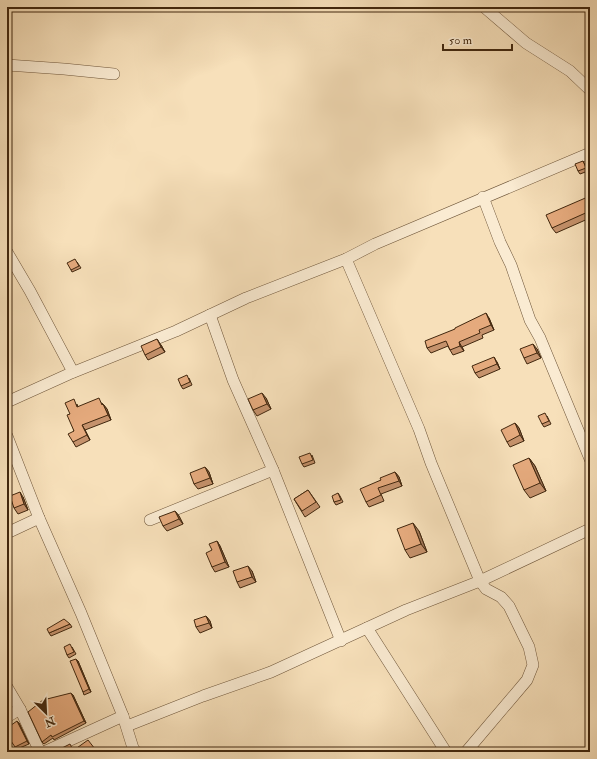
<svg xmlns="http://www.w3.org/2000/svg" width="597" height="759" font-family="'IM FELL Double Pica',serif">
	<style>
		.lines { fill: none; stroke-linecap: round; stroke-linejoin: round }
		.minor-casing { stroke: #6e5539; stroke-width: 12 }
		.minor { stroke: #faebd2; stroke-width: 11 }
		.wall { fill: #c5926c; stroke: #41270e }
		.shaded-wall { fill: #a07758; stroke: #41270e }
		.building { fill: #e5aa7d; stroke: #41270e }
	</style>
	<rect width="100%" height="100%" fill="#f7e0ba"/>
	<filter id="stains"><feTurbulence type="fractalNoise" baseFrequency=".005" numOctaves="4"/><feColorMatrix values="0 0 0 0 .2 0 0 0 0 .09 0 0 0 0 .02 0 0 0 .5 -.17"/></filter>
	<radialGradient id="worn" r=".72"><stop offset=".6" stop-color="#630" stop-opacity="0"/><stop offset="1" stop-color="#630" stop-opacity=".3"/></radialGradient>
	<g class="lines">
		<g class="minor-casing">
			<g id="minor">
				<path d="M484 7 526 43 570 71 590 90"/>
				<path d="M7 65 64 69 114 74"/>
				<path d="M483 197 500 242 511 265 530 320 540 338 590 459"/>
				<path d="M7 252 30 291 73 372"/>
				<path d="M346 259 419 429 431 463 480 581 486 589 501 597 509 606 529 647 533 665 527 680 466 752"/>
				<path d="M210 315 233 380 273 470 341 641"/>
				<path d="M7 402 69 374 176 331 246 298 346 259 375 244 590 153"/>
				<path d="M7 436 39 518 81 613 123 716 133 748 136 752"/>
				<path d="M150 520 273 470"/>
				<path d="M7 533 39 518"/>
				<path d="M367 628 446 752"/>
				<path d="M7 687 20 709 40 752"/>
				<path d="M7 717 20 709"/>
				<path d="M127 726 203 696 271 672 406 610 480 581 590 529"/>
				<path d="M44 752 123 716"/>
			</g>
		</g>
		<use href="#minor" class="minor"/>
	</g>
	<g class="wall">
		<path d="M583 161 588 171 580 174 578 171Z"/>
		<path d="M590 196V218L556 233 552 228Z"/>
		<path d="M77 262 81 268 72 272 71 270Z"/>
		<path d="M489 318 494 330 482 335 483 338 462 347 464 351 453 355 450 350 448 346 431 353 427 348Z"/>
		<path d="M161 345 165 352 148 360 145 355Z"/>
		<path d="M537 349 541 358 527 364 524 358Z"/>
		<path d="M497 362 500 369 479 378 475 373Z"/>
		<path d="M189 378 192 385 183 389 181 386Z"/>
		<path d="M266 398 271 409 257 416 253 410Z"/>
		<path d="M102 403 107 409 111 420 85 430 90 440 76 447 73 442 74 431 70 414 77 404 78 407Z"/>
		<path d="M547 416 551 424 544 427 542 424Z"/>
		<path d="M515 423 519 428 524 441 510 447 507 442Z"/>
		<path d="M312 455 315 463 304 467 302 464Z"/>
		<path d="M529 458 535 466 546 491 530 498 524 490Z"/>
		<path d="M205 467 209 472 213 484 198 489 194 484Z"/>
		<path d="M395 472 399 477 402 486 381 494 384 501 369 507 366 502 381 480Z"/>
		<path d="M308 490 320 507 305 517 294 499Z"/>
		<path d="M338 493 340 496 343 502 336 505 334 502Z"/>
		<path d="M23 497 28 510 18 514 14 508Z"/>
		<path d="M175 511 179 516 183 524 167 531 163 526Z"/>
		<path d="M419 531 427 552 410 558 405 550Z"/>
		<path d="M217 541 220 546 229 567 215 572 212 567V550Z"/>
		<path d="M252 571 256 582 240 588 237 582Z"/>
		<path d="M206 616 210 621 212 628 200 633 196 627Z"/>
		<path d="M70 624 72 627 51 636 49 633Z"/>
		<path d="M72 647 76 654 69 658 67 655Z"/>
		<path d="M78 661 91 692 84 695 83 692Z"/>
		<path d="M73 695 86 723 54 740 53 738 44 744 42 742Z"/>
		<path d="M19 723 29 744 17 749 7 735Z"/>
		<path d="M95 749 97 752H75Z"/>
	</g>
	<g class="shaded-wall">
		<path d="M486 313 489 318 494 330 491 325Z"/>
		<path d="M157 339 161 345 165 352 161 347Z"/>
		<path d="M459 342 462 347 464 351 460 346Z"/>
		<path d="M533 344 537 349 541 358 537 353Z"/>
		<path d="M494 357 497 362 500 369 497 364Z"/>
		<path d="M262 393 266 398 271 409 267 404Z"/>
		<path d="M103 404 107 409 111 420 108 415Z"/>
		<path d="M515 423 519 428 524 441 520 435Z"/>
		<path d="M82 425 85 430 90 440 87 435Z"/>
		<path d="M529 458 535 466 546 491 540 483Z"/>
		<path d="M205 467 209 472 213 484 210 478Z"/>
		<path d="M395 472 399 477 402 486 399 481Z"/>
		<path d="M20 492 23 497 28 510 24 504Z"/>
		<path d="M175 511 179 516 183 524 179 519Z"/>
		<path d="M413 523 419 531 427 552 421 544Z"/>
		<path d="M217 541 220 546 229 567 225 562Z"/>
		<path d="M248 566 252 571 256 582 252 577Z"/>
		<path d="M206 616 210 621 212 628 209 623Z"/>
		<path d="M76 659 78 661 91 692 89 689Z"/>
		<path d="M71 693 73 695 86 723 84 721Z"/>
		<path d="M17 721 19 723 29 744 27 741Z"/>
	</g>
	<g class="building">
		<path d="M583 161 586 168 578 171 575 164Z"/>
		<path d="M590 196V211L552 228 546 215Z"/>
		<path d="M75 259 79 266 71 270 67 263Z"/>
		<path d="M486 313 491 325 479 330 480 333 459 342 460 346 450 350 446 341 427 348 425 341 455 329V328Z"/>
		<path d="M157 339 161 347 145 355 141 346Z"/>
		<path d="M533 344 537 353 524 358 520 349Z"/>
		<path d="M494 357 497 364 475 373 472 366Z"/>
		<path d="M187 375 190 382 181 386 178 379Z"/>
		<path d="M262 393 267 404 253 410 248 399Z"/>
		<path d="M99 398 102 405 103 404 108 415 82 425 87 435 73 442 68 434 74 431 67 415 70 414 65 403 74 399 77 407Z"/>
		<path d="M545 413 549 421 542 424 538 416Z"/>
		<path d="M515 423 520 435 507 442 501 430Z"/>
		<path d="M310 453 313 460 302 464 299 457Z"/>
		<path d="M529 458 540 483 524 490 513 465Z"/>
		<path d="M205 467 210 478 194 484 190 473Z"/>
		<path d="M395 472 399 481 378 488 381 495 366 502 360 489 381 480 380 478Z"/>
		<path d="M308 490 316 502 302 511 294 499Z"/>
		<path d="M20 492 24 504 14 508 10 496Z"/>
		<path d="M338 493 341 500 334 502 332 496Z"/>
		<path d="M175 511 179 519 163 526 159 517Z"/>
		<path d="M413 523 421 544 405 550 397 529Z"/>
		<path d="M217 541 225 562 212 567 206 553 212 550 209 544Z"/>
		<path d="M248 566 252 577 237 582 233 571Z"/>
		<path d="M206 616 209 623 196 627 194 620Z"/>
		<path d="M64 619 70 624 49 633 47 629Z"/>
		<path d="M70 644 74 652 67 655 64 647Z"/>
		<path d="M76 659 89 689 83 692 70 661Z"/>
		<path d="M71 693 84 721 52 737 51 735 42 742 28 712 43 700Z"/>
		<path d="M17 721 27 741 15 747 7 735V728Z"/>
		<path d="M88 740 95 749 92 752H75L74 750Z"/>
		<path d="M70 744 74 752H62L60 749Z"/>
	</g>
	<rect width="597" height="759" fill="none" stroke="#f7e0ba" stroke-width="24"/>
	<rect x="8" y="8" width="581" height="743" fill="none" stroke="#41270e" stroke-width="2"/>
	<rect x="12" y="12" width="573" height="735" fill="none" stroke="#41270e"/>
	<g transform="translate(46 713) rotate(156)" stroke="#faebd2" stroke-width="3" paint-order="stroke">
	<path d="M0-3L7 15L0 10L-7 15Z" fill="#41270e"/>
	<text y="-6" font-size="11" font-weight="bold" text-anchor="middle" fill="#41270e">N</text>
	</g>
	<path d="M443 44v6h69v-6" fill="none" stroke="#41270e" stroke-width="2"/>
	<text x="449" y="44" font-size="12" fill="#41270e" stroke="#faebd2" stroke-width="3" paint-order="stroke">50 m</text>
	<rect width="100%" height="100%" filter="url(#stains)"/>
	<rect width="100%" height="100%" fill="url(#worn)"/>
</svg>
